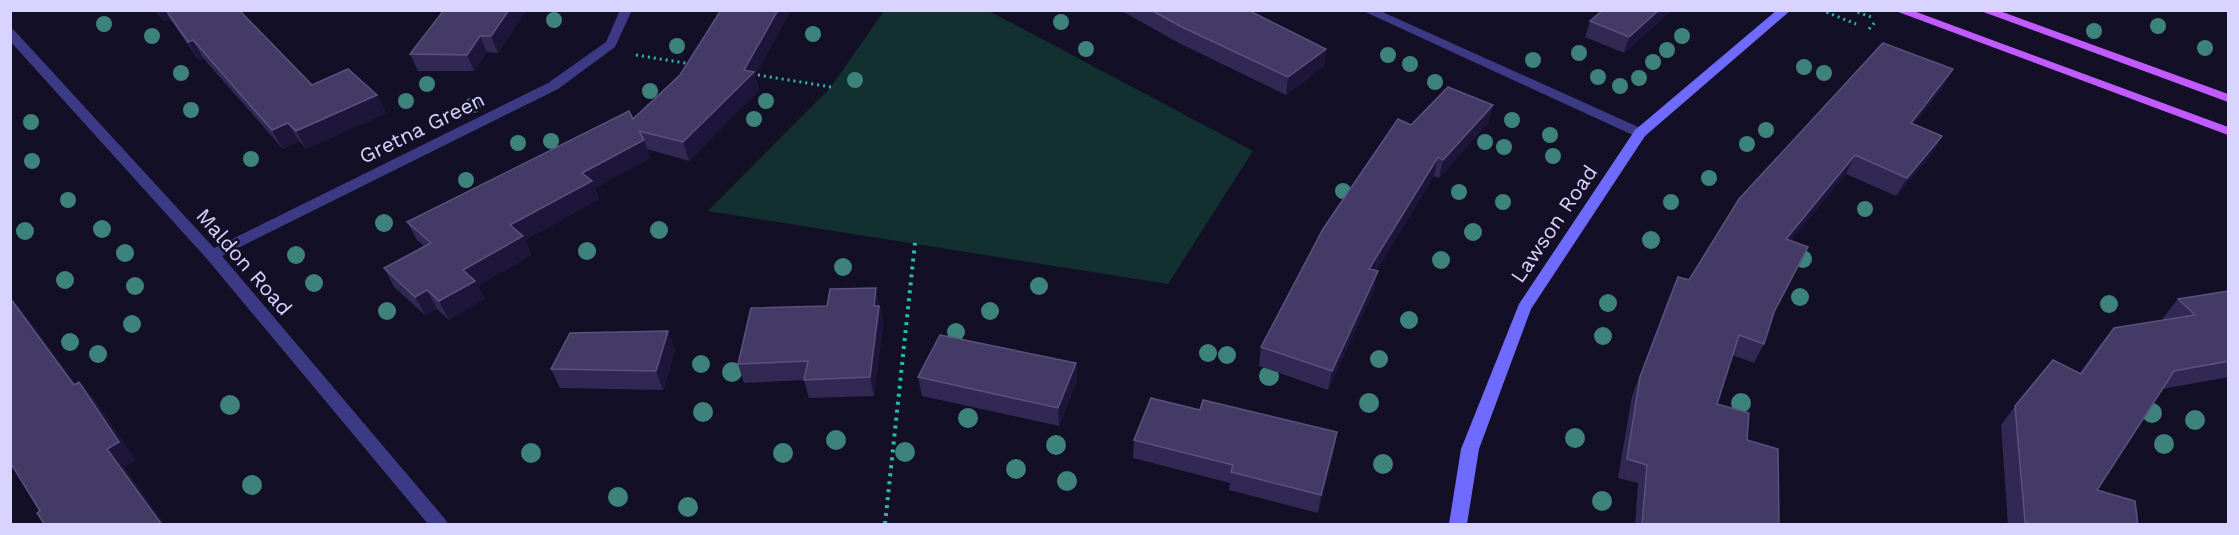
<svg xmlns="http://www.w3.org/2000/svg" width="2239" height="535" font-family="'Work Sans',sans-serif">
	<style>
		.green { fill: #12302f }
		.lines { fill: none; stroke-linecap: round; stroke-linejoin: round }
		.path-far1 { stroke: #2fb8b0; stroke-width: 3; stroke-dasharray: 2 4; stroke-linecap: butt }
		.path { stroke: #2fb8b0; stroke-width: 4; stroke-dasharray: 3 5; stroke-linecap: butt }
		.street { fill: #3d3a85; fill-rule: evenodd }
		.secondary { fill: #6f6bff; fill-rule: evenodd }
		.primary { fill: #c25bff; fill-rule: evenodd }
		.tree { fill: #3d827b }
		.wall { fill: #312854 }
		.shaded-wall { fill: #1d163a }
		.building { fill: #433a66; stroke: #5a527e; stroke-width: 1.5 }
		.labels { text-anchor: middle; stroke-width: 5; stroke-linejoin: round; paint-order: stroke }
		.street-label { font-size: 21px; fill: #d9d4ff; stroke: #130f26 }
	</style>
	<rect width="100%" height="100%" fill="#130f26"/>
	<path class="green" d="M884 11H989L1253 151 1168 284 708 211 831 87Z"/>
	<g class="lines">
		<g class="path-far1">
			<path d="M1821 10 1856 24"/>
			<path d="M1852 10 1871 17"/>
			<path d="M1869 29 1875 22"/>
			<path d="M636 55 691 64"/>
			<path d="M752 74 831 87"/>
		</g>
		<path class="path" d="M885 524 915 243"/>
		<g class="street">
			<path d="M620 10H632L615 47 558 89 222 256 445 519 448 524H428L207 259 10 41V29L14 30 214 248 548 83 606 42Z"/>
			<path d="M1361 10H1378L1645 130 1647 133 1645 136H1635Z"/>
		</g>
		<path class="secondary" d="M1777 10H1791L1645 136 1531 309 1479 449 1467 524H1449L1461 449 1519 304 1635 130Z"/>
		<g class="primary">
			<path d="M1893 10H1911L2228 127V135Z"/>
			<path d="M1978 10H1997L2228 94V102Z"/>
		</g>
	</g>
	<g class="tree">
		<circle cx="554" cy="20" r="8"/>
		<circle cx="1061" cy="22" r="8"/>
		<circle cx="104" cy="24" r="8"/>
		<circle cx="2158" cy="26" r="8"/>
		<circle cx="2094" cy="31" r="8"/>
		<circle cx="813" cy="34" r="8"/>
		<circle cx="152" cy="36" r="8"/>
		<circle cx="1682" cy="36" r="8"/>
		<circle cx="677" cy="46" r="8"/>
		<circle cx="2205" cy="48" r="8"/>
		<circle cx="1086" cy="49" r="8"/>
		<circle cx="1667" cy="50" r="8"/>
		<circle cx="1579" cy="53" r="8"/>
		<circle cx="1388" cy="55" r="8"/>
		<circle cx="1533" cy="60" r="8"/>
		<circle cx="1653" cy="62" r="8"/>
		<circle cx="1410" cy="64" r="8"/>
		<circle cx="1804" cy="67" r="8"/>
		<circle cx="181" cy="73" r="8"/>
		<circle cx="1824" cy="73" r="8"/>
		<circle cx="1598" cy="77" r="8"/>
		<circle cx="1639" cy="78" r="8"/>
		<circle cx="855" cy="80" r="8"/>
		<circle cx="1435" cy="82" r="8"/>
		<circle cx="427" cy="84" r="8"/>
		<circle cx="1620" cy="86" r="8"/>
		<circle cx="650" cy="91" r="8"/>
		<circle cx="406" cy="101" r="8"/>
		<circle cx="766" cy="101" r="8"/>
		<circle cx="473" cy="105" r="8"/>
		<circle cx="191" cy="110" r="8"/>
		<circle cx="754" cy="119" r="8"/>
		<circle cx="1512" cy="120" r="8"/>
		<circle cx="31" cy="122" r="8"/>
		<circle cx="1766" cy="130" r="8"/>
		<circle cx="1550" cy="135" r="8"/>
		<circle cx="551" cy="141" r="8"/>
		<circle cx="1485" cy="142" r="8"/>
		<circle cx="518" cy="143" r="8"/>
		<circle cx="1747" cy="144" r="8"/>
		<circle cx="1504" cy="147" r="8"/>
		<circle cx="1553" cy="156" r="8"/>
		<circle cx="251" cy="159" r="8"/>
		<circle cx="32" cy="161" r="8"/>
		<circle cx="1709" cy="178" r="8"/>
		<circle cx="466" cy="180" r="8"/>
		<circle cx="1343" cy="191" r="8"/>
		<circle cx="1459" cy="192" r="8"/>
		<circle cx="68" cy="200" r="8"/>
		<circle cx="1503" cy="202" r="8"/>
		<circle cx="1671" cy="202" r="8"/>
		<circle cx="1865" cy="209" r="8"/>
		<circle cx="384" cy="223" r="9"/>
		<circle cx="102" cy="229" r="9"/>
		<circle cx="659" cy="230" r="9"/>
		<circle cx="25" cy="231" r="9"/>
		<circle cx="1473" cy="232" r="9"/>
		<circle cx="1651" cy="240" r="9"/>
		<circle cx="587" cy="251" r="9"/>
		<circle cx="125" cy="253" r="9"/>
		<circle cx="296" cy="255" r="9"/>
		<circle cx="1803" cy="259" r="9"/>
		<circle cx="1441" cy="260" r="9"/>
		<circle cx="843" cy="267" r="9"/>
		<circle cx="65" cy="280" r="9"/>
		<circle cx="314" cy="283" r="9"/>
		<circle cx="135" cy="286" r="9"/>
		<circle cx="1039" cy="286" r="9"/>
		<circle cx="1800" cy="297" r="9"/>
		<circle cx="1608" cy="303" r="9"/>
		<circle cx="2109" cy="304" r="9"/>
		<circle cx="387" cy="311" r="9"/>
		<circle cx="990" cy="311" r="9"/>
		<circle cx="1409" cy="320" r="9"/>
		<circle cx="132" cy="324" r="9"/>
		<circle cx="956" cy="332" r="9"/>
		<circle cx="1603" cy="336" r="9"/>
		<circle cx="70" cy="342" r="9"/>
		<circle cx="1208" cy="353" r="9"/>
		<circle cx="98" cy="354" r="9"/>
		<circle cx="1227" cy="355" r="9"/>
		<circle cx="1379" cy="359" r="9"/>
		<circle cx="701" cy="364" r="9"/>
		<circle cx="732" cy="372" r="10"/>
		<circle cx="1269" cy="376" r="10"/>
		<circle cx="1369" cy="403" r="10"/>
		<circle cx="1741" cy="403" r="10"/>
		<circle cx="230" cy="405" r="10"/>
		<circle cx="703" cy="412" r="10"/>
		<circle cx="2152" cy="413" r="10"/>
		<circle cx="968" cy="418" r="10"/>
		<circle cx="2195" cy="420" r="10"/>
		<circle cx="1575" cy="438" r="10"/>
		<circle cx="836" cy="440" r="10"/>
		<circle cx="2164" cy="444" r="10"/>
		<circle cx="1056" cy="445" r="10"/>
		<circle cx="905" cy="452" r="10"/>
		<circle cx="531" cy="453" r="10"/>
		<circle cx="783" cy="453" r="10"/>
		<circle cx="1383" cy="464" r="10"/>
		<circle cx="1016" cy="469" r="10"/>
		<circle cx="1067" cy="481" r="10"/>
		<circle cx="252" cy="485" r="10"/>
		<circle cx="618" cy="497" r="10"/>
		<circle cx="1602" cy="501" r="10"/>
		<circle cx="688" cy="507" r="10"/>
	</g>
	<g class="wall">
		<path d="M155 10H239L312 85 377 95 386 113 306 149 299 141 283 149 203 58 199 60 170 19 164 21Z"/>
		<path d="M526 10 498 53 487 52 474 71H418L410 54Z"/>
		<path d="M721 10H791L755 75 759 90 689 161 647 149 650 158 595 188 599 199 525 240 531 255 478 286 485 299 449 320 437 309 425 315 394 287 384 268 424 246 417 240 407 222 633 119 680 75Z"/>
		<path d="M1120 10H1248L1326 49 1324 66 1286 95 1179 43Z"/>
		<path d="M1672 10 1624 53 1585 37 1590 21Z"/>
		<path d="M1943 87 1914 124 1942 136 1932 154 1896 196 1846 174 1791 240 1774 312 1764 344 1754 363 1732 355 1717 404 1747 440 1779 525H1635L1638 483 1618 478 1632 396 1670 295 1678 277 1689 280Z"/>
		<path d="M1493 105 1488 123 1439 178 1434 176 1376 271 1374 290 1328 390 1259 366 1261 347 1411 125Z"/>
		<path d="M2229 291V377L2162 389 2097 490 2138 525H2008L2001 425 2015 406 2079 374 2099 346 2114 328 2164 320 2163 318 2178 299Z"/>
		<path d="M880 306 883 324 874 396 809 398 804 380 744 383 738 364Z"/>
		<path d="M675 350 663 390 560 388 551 369Z"/>
		<path d="M1076 363 1077 381 1059 426 922 396 918 377Z"/>
		<path d="M1200 410 1337 432 1334 451 1318 513 1229 490 1230 483 1133 458 1134 440Z"/>
	</g>
	<g class="shaded-wall">
		<path d="M157 10H165L170 19 164 21Z"/>
		<path d="M509 10H526L498 53 491 36Z"/>
		<path d="M778 10H791L755 75 759 90 689 161 683 142 744 70Z"/>
		<path d="M1659 10H1672L1624 53 1629 37Z"/>
		<path d="M480 36 487 52 474 71 467 55Z"/>
		<path d="M193 40 203 58 199 60 188 42Z"/>
		<path d="M1326 49 1324 66 1286 95 1288 77Z"/>
		<path d="M1953 69 1943 87 1901 141 1911 123Z"/>
		<path d="M377 95 386 113 306 149 296 131Z"/>
		<path d="M1493 105 1488 123 1439 178 1443 160Z"/>
		<path d="M288 123 299 141 283 149 272 130Z"/>
		<path d="M1942 136 1932 154 1896 196 1907 178Z"/>
		<path d="M644 140 650 158 595 188 599 199 525 240 531 255 478 286 485 299 449 320 439 301 463 270 510 225 582 173Z"/>
		<path d="M1855 155 1846 174 1777 257 1786 239Z"/>
		<path d="M1438 157 1434 176 1366 287 1369 269Z"/>
		<path d="M1378 271 1374 290 1328 390 1332 371Z"/>
		<path d="M876 288 883 324 874 396 870 377 874 306Z"/>
		<path d="M427 290 437 309 425 315 415 297Z"/>
		<path d="M10 296 21 309 90 403 74 385 10 298Z"/>
		<path d="M668 331 675 350 663 390 656 371Z"/>
		<path d="M1076 363 1077 381 1059 426 1058 408Z"/>
		<path d="M79 382 95 400 136 460 124 467 165 525H162L107 449Z"/>
		<path d="M1337 432 1334 451 1318 513 1321 495Z"/>
	</g>
	<g class="building">
		<path d="M166 10H239L312 85 348 69 377 95 296 131 288 123 272 130 193 40 188 42Z"/>
		<path d="M444 10H509L491 36H480L467 55 410 54Z"/>
		<path d="M721 10H778L744 70 754 72 683 142 639 131 644 140 582 173 592 181 510 225 523 236 463 270 475 281 439 301 427 290 415 297 384 268 431 243 407 222 629 111 633 119 680 75Z"/>
		<path d="M1151 10H1248L1326 49 1288 77 1180 26Z"/>
		<path d="M1603 10H1659L1629 37 1590 21Z"/>
		<path d="M1883 43 1953 69 1911 123 1942 136 1907 178 1855 155 1786 239 1808 247 1774 312 1764 344 1739 335 1717 404 1749 413 1747 440 1778 449 1779 525H1642L1647 465 1627 459 1640 377 1678 277 1689 280 1739 199Z"/>
		<path d="M1448 87 1493 105 1443 160 1438 157 1369 269 1378 271 1332 371 1261 347 1323 229 1398 119 1411 125Z"/>
		<path d="M876 288 874 306H879L870 377 804 380 808 361 738 364 751 308 827 306 830 289Z"/>
		<path d="M2229 291V361L2174 371 2097 490 2135 501 2138 525H2034L2025 522 2015 406 2053 360 2081 374 2114 328 2195 315 2178 299Z"/>
		<path d="M10 298 74 385 79 382 119 442 107 449 162 525H45L37 513 40 511 10 462Z"/>
		<path d="M668 331 656 371 551 369 570 333Z"/>
		<path d="M940 335 1076 363 1058 408 918 377Z"/>
		<path d="M1151 398 1200 410 1203 400 1337 432 1321 495 1231 472 1233 465 1134 440Z"/>
	</g>
	<g class="labels">
		<g class="street-label">
			<text transform="translate(422 128) rotate(-26)" y="7">Gretna Green</text>
			<text transform="translate(1554 224) rotate(-56)" y="7">Lawson Road</text>
			<text transform="translate(244 262) rotate(49)" y="7">Maldon Road</text>
		</g>
	</g>
	<rect width="2239" height="535" fill="none" stroke="#d9d4ff" stroke-width="24"/>
</svg>
